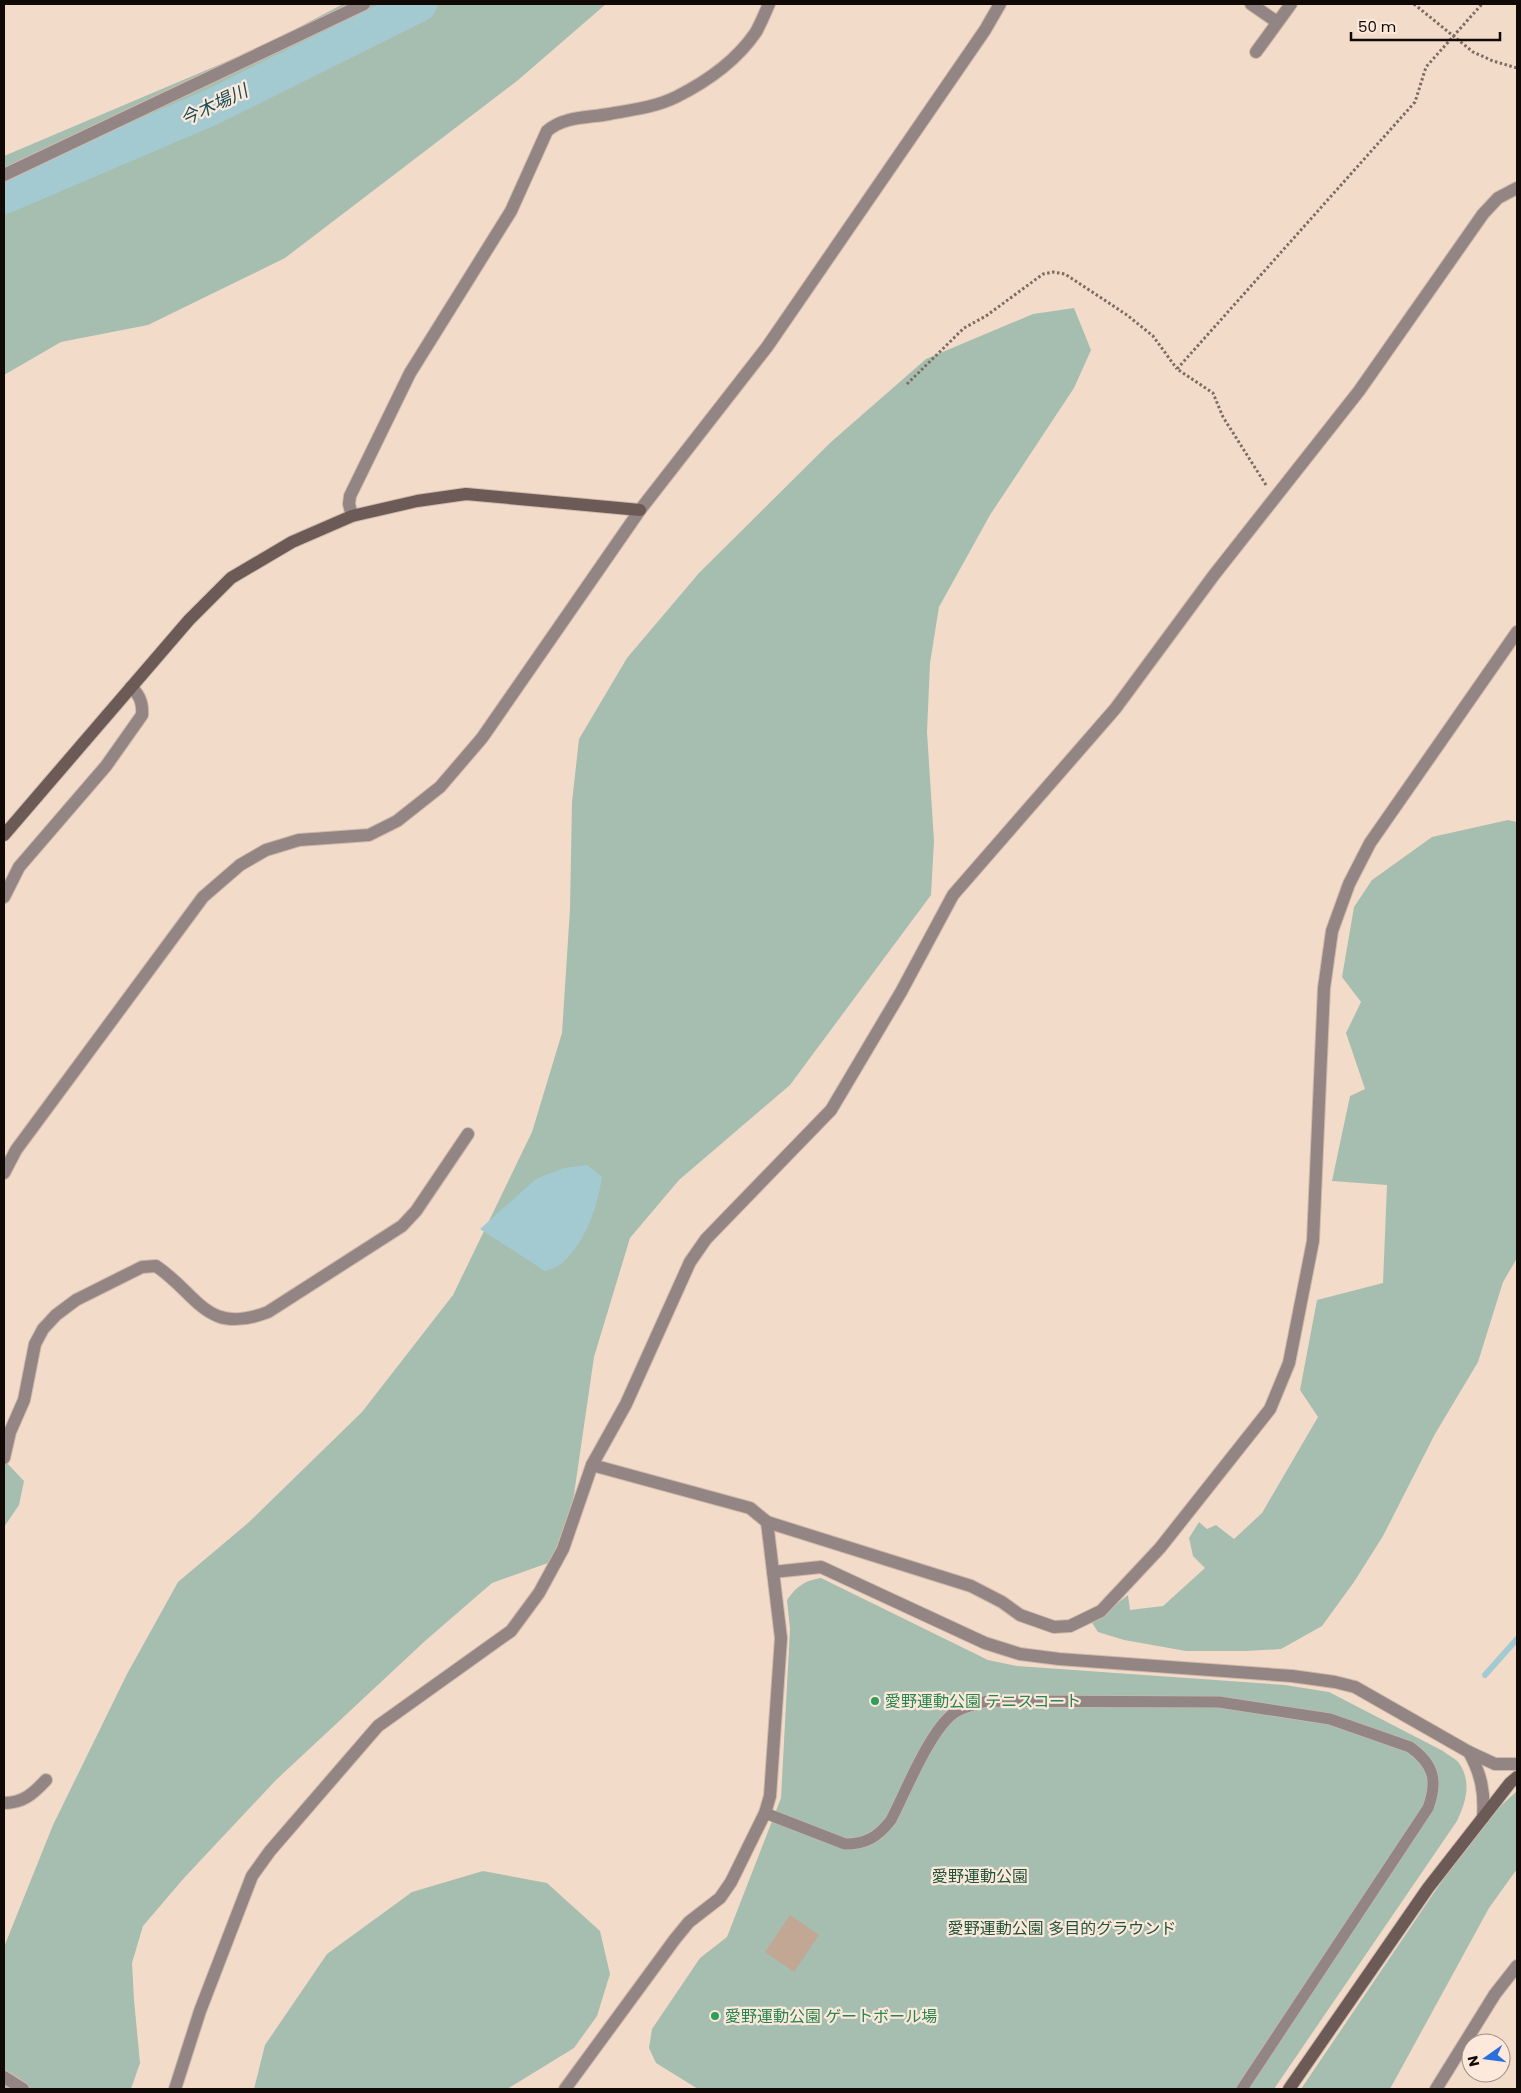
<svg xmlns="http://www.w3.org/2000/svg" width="1521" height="2093" font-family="Poppins,'Noto Sans JP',sans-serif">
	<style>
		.green { fill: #a6beb0 }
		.water { fill: #a4cad1 }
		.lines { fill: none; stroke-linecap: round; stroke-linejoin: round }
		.stream { stroke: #a4cad1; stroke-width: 6 }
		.river { stroke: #a4cad1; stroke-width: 36 }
		.building { fill: #c2a794 }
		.lane-casing { stroke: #cfb9aa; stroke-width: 12 }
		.street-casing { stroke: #cfb9aa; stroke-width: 14 }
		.secondary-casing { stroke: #cfb9aa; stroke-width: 14 }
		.path { stroke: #7c6c62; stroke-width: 3; stroke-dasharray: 2.5 2.5; stroke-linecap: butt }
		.lane { stroke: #928583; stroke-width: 11 }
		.street { stroke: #928583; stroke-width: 12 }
		.secondary { stroke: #6c5a57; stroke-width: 12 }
		.leisure-dot { fill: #2e9e5b; stroke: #fde9dc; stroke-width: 2 }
		.labels { text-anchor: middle; stroke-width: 4.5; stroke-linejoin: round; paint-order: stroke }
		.leisure-label { font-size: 16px; fill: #27864d; stroke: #fde9dc; text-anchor: start }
		.park-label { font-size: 16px; fill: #1f543b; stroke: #fde9dc }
		.water-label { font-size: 18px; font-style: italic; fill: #164d55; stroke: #fde9dc }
	</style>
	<rect width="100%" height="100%" fill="#f3dbca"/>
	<g class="green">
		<path d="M343 4H606L517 81 285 258 148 325 61 342 4 375V156L263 46Z"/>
		<path d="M1074 308 1091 350 1074 388 990 515 939 607 930 663 927 732 934 841 931 895 790 1085 679 1180 630 1238 594 1357 571 1515 551 1562 492 1583 425 1641 276 1780 184 1878 143 1926 132 1963 134 2000 140 2063 131 2089H4V1947L53 1825 127 1674 178 1582 248 1523 362 1412 453 1295 532 1132 562 1033 570 909 572 802 579 739 627 658 699 573 831 442 926 359 1033 314Z"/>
		<path d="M1508 820 1517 822V1258L1503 1282 1478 1362 1435 1434 1383 1536 1354 1582 1322 1626 1281 1649 1246 1651H1186L1124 1640 1098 1632 1092 1623 1128 1595 1130 1610 1163 1606 1205 1568 1193 1556 1189 1538 1199 1522 1207 1529 1216 1525 1234 1539 1262 1513 1318 1417 1300 1390 1317 1300 1383 1283 1387 1185 1332 1181 1350 1096 1365 1089 1346 1033 1361 1002 1342 977 1354 907 1372 880 1432 837Z"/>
		<path d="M4 1460 24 1481 19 1505 4 1527Z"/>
		<path d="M821 1578 988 1660 1017 1666 1285 1685 1329 1692 1443 1751C1448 1755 1456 1759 1459 1763 1472 1782 1466 1802 1457 1821L1274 2089H698L656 2063 649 2048 652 2029 700 1958 727 1937 781 1798 790 1629 787 1600C797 1586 804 1581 821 1578Z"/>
		<path d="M1517 1791V1869L1489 1908 1390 2089H1301L1448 1872 1494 1812Z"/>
		<path d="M483 1871 547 1883 600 1931 610 1974 597 2016 574 2048 507 2089H254L265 2045 327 1954 412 1892Z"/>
	</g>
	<path class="water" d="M587 1165 602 1177C597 1208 586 1241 563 1262 558 1267 551 1269 545 1271L480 1229 536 1179 564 1168Z"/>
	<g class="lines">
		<path class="stream" d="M1485 1675 1517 1639"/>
		<path class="river" d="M4 196 212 107 419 4"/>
	</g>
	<path class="building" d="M790 1915 819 1935 794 1972 765 1952Z"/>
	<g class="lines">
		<g class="lane-casing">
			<path id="lane" d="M765 1813 845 1844C866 1844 878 1837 891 1820 905 1793 930 1730 954 1713 963 1707 976 1704 987 1701L1219 1702 1330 1719 1410 1747C1434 1764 1438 1781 1428 1808L1242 2089"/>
		</g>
		<g class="street-casing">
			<g id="street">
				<path d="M1251 4 1277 22"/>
				<path d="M1256 52 1291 4"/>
				<path d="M4 175 364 4"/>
				<path d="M352 516 349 504 350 496 410 373 511 211 547 131C564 116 588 118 609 114 631 110 656 107 676 97 706 82 737 60 756 32 761 23 765 13 769 4"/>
				<path d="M4 897 19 867 106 766 142 715C143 703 140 695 131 687"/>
				<path d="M4 1173 16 1150 203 897 240 865 266 850 299 840 369 835 397 821 440 787 482 738 640 510 767 347 985 30 1000 4"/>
				<path d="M4 1458 10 1432 24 1400 35 1344 43 1329 56 1315 76 1300 142 1267 156 1266C199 1295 206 1336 268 1312L402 1226 416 1211 468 1134"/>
				<path d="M592 1465 750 1508 767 1522 971 1586 1002 1602 1020 1615 1054 1627 1070 1626 1101 1611 1160 1548 1270 1409 1289 1363 1313 1241 1324 988 1332 931 1349 884 1370 843 1517 632"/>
				<path d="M773 1572 821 1567 985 1643 1020 1654 1059 1659 1292 1676 1335 1682 1355 1687 1469 1752 1495 1764H1517"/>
				<path d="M1469 1752C1481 1774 1485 1792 1483 1818"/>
				<path d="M4 1803C23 1803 33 1794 46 1780"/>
				<path d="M4 2077 23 2089"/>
				<path d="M175 2089 200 2011 252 1876 270 1851 378 1726 511 1631 539 1593 563 1549 592 1465 626 1404 690 1262 706 1239 831 1110 901 992 953 895 1115 709 1214 575 1359 391 1483 214 1498 198 1517 188"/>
				<path d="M565 2089 675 1939 689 1922 720 1898 731 1882 765 1813 770 1796 781 1638 767 1522"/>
				<path d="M1436 2089 1495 1994 1517 1966"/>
			</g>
		</g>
		<g class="secondary-casing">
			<g id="secondary">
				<path d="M4 835 189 620 231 578 292 542 352 516 417 501 466 494 640 510"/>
				<path d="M1289 2089 1428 1888 1510 1783 1517 1777"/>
			</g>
		</g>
		<g class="path">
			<path d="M1414 4 1473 52 1493 61 1517 68"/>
			<path d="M907 384 964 328 986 316 1043 274 1053 272 1065 274 1127 315 1153 336 1177 369"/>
			<path d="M1266 485 1223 417 1213 393 1177 369 1415 102 1426 67 1482 4"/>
		</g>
		<use href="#lane" class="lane"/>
		<use href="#street" class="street"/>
		<use href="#secondary" class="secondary"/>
	</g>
	<g class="leisure-dot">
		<circle cx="875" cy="1701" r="5"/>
		<circle cx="715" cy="2016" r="5"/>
	</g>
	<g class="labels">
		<g class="leisure-label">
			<text x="885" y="1707">愛野運動公園 テニスコート</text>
			<text x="725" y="2022">愛野運動公園 ゲートボール場</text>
		</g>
		<g class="park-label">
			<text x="980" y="1882">愛野運動公園</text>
			<text x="1062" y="1934">愛野運動公園 多目的グラウンド</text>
		</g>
		<g class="water-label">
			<text transform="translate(214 105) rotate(-25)" y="6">今木場川</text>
		</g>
	</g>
	<rect width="1521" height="2093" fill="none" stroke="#110905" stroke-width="10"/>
	<g transform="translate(1486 2058) rotate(256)"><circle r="24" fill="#fde9dc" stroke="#9f8f86"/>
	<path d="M0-4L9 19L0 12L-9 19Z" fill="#2970dc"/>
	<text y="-8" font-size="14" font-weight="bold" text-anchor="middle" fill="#110905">N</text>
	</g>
	<path d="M1351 32v8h149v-8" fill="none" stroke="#110905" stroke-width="2.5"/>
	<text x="1358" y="32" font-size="15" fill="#110905" stroke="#fde9dc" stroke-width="4" paint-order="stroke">50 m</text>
</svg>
